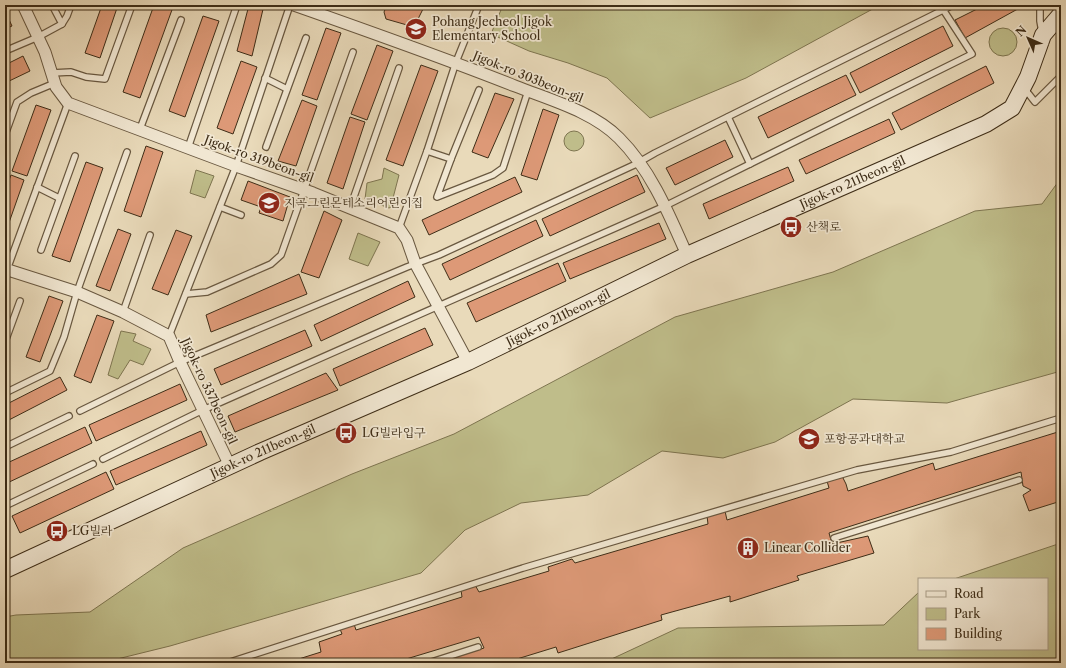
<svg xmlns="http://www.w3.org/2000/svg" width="1066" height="668" font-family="'Libre Caslon Text','Noto Serif KR',serif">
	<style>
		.green { fill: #bfbd8a; stroke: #7e7550 }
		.building { fill: #d97; stroke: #3e2d17 }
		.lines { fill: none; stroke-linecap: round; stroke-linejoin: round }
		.service-casing { stroke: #695840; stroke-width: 8 }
		.minor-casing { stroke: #695840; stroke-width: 13 }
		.secondary-casing { stroke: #3e2d17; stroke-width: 18 }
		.service { stroke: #f1e7d2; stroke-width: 5.5 }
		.minor { stroke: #f1e7d2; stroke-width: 11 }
		.secondary { stroke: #f1e7d2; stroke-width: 16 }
		.labels { text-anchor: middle; stroke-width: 3.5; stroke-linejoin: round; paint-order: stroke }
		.poi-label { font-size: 12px; fill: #3e2d17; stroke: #f1e7d2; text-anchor: start }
		.street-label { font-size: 12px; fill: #3e2d17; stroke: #f1e7d2 }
	</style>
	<rect width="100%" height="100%" fill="#e9daba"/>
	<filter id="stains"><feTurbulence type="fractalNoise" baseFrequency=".005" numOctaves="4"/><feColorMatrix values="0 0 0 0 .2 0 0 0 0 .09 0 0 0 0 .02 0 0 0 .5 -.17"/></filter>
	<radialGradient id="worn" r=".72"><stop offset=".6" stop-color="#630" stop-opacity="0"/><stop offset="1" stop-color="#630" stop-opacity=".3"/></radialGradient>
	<g class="green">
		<path d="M503 5H880L746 78 650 118 607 78 568 63 529 51 491 34Z"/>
		<circle cx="1003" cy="42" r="14"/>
		<circle cx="574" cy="141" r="10"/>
		<path d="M384 168 399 175 393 198 394 206 389 208 365 199 367 183 382 179Z"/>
		<path d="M196 170 214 176 205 198 190 193Z"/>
		<path d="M1061 178V371L947 403 853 399 775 442 723 458 662 451 588 495 521 503 465 530 421 573 170 646 101 663H5V617L16 615 90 612 183 548 352 474 454 434 675 317 833 272 975 211 1042 204Z"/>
		<path d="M358 233 380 242 368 266 349 259Z"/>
		<path d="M121 331 136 334 133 341 151 349 143 365 130 360 118 379 108 375Z"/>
		<path d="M1061 543V663H603L678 628 884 625 919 592V649H1047V579H954Z"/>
	</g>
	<g class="building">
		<path d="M102 5H118L100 58 85 53Z"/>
		<path d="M154 5H168L173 7 140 98 123 92Z"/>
		<path d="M249 5H264L252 56 237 51Z"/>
		<path d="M387 5H425L414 27 386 19 384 12Z"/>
		<path d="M985 5H1025L965 38 955 20Z"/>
		<path d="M5 11 12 26 5 29Z"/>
		<path d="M203 16 219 21 185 117 169 111Z"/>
		<path d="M943 26 953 46 860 93 850 73Z"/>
		<path d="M326 28 341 33 317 100 302 95Z"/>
		<path d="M377 45 393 51 367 120 351 114Z"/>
		<path d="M23 56 30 71 5 83V65Z"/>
		<path d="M241 61 257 67 233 134 217 128Z"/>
		<path d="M421 65 438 71 403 166 386 160Z"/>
		<path d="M986 66 994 83 901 130 892 113Z"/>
		<path d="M846 75 856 95 768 138 758 117Z"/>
		<path d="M495 93 514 99 488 158 472 152Z"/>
		<path d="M302 100 317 106 296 166 278 161Z"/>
		<path d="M36 105 51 110 27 176 12 171Z"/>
		<path d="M543 109 559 115 537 180 521 175Z"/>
		<path d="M350 117 365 122 343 189 327 183Z"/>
		<path d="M889 119 895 133 806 174 799 160Z"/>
		<path d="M725 140 733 157 675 185 666 168Z"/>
		<path d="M146 146 163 152 141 217 124 211Z"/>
		<path d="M86 162 103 168 70 262 52 256Z"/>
		<path d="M788 167 794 181 709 219 703 204Z"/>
		<path d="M11 175 24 180 5 234V191Z"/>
		<path d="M637 175 645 192 550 236 542 219Z"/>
		<path d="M515 177 522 192 429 235 422 220Z"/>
		<path d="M248 181 290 197 283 221 259 213 261 207 241 200Z"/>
		<path d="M324 211 342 220 319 278 301 272Z"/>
		<path d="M536 220 543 236 450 280 442 264Z"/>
		<path d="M659 223 666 239 570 279 563 263Z"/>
		<path d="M118 229 131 234 110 291 96 286Z"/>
		<path d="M176 230 192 236 168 295 152 289Z"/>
		<path d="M558 263 566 281 476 322 467 303Z"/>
		<path d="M299 274 307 294 211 332 206 315Z"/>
		<path d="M408 281 415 297 321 341 314 325Z"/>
		<path d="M49 296 63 301 40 362 26 357Z"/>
		<path d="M97 315 114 321 91 383 74 376Z"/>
		<path d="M425 328 433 345 340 386 333 369Z"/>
		<path d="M305 330 312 346 221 385 214 369Z"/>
		<path d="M326 373 338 390 235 432 228 416Z"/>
		<path d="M60 377 67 390 5 422V405Z"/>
		<path d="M180 384 187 400 96 441 89 425Z"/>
		<path d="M85 427 92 443 5 484V464Z"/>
		<path d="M201 431 207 445 116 485 110 471Z"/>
		<path d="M1061 431V501L1029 511 1023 495 1031 490 1023 486 1021 472 829 533 832 544 868 536 874 553 797 576 799 580 730 602V596L661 615 662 620 558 653 556 647 504 663H455L453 658 484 648 479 637 393 663H286L321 652 319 642 342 634 340 629 354 624 356 630 462 597 461 590 475 585 479 592 549 571 548 567 572 559 575 563 708 524 707 516 725 511 727 520 829 488 827 481 842 476 846 484 848 491 933 463 935 470Z"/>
		<path d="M106 472 114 489 20 533 12 516Z"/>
		<path d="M251 658 253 663H237Z"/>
	</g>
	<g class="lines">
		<g class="service-casing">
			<g id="service">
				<path d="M1040 5V21L1042 32"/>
				<path d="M62 24 67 16 71 5"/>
				<path d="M5 51 38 37 62 24 52 5"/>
				<path d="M52 73 71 72 86 77 105 79 132 5"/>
				<path d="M265 78 287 89"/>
				<path d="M1024 88 1035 102 1061 76"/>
				<path d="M728 117 750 164"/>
				<path d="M140 129 181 20"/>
				<path d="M5 135 17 102 31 93 55 83"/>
				<path d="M266 147 306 38"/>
				<path d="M188 148 237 5"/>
				<path d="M427 151 451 159 479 90"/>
				<path d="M451 159 437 197 493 175 503 168 528 91"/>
				<path d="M37 187 59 198"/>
				<path d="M220 207 241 215"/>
				<path d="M350 208 399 68"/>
				<path d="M399 228 427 151 456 62 479 5"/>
				<path d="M41 250 75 156"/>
				<path d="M5 275 68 103"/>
				<path d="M186 294 207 292 271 264 281 255 353 52"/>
				<path d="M123 312 150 235"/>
				<path d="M169 336 236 166 290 5"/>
				<path d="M5 342 20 301"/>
				<path d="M5 393 50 371 64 337 77 292 127 152"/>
				<path d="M80 411 180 362 407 267 439 255 634 165 655 153 953 5"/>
				<path d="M5 447 69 416"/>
				<path d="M103 459 203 410 665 206 972 54 944 11"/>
				<path d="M5 506 93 464"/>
				<path d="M834 538 1019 480"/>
				<path d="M227 663 523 568 857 470 951 452 1061 418"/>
				<path d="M428 663 478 647"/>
			</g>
		</g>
		<g class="minor-casing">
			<g id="minor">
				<path d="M23 5 45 52 56 87 68 103 236 166 313 193 399 228 407 240 415 263 468 362"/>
				<path d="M294 5C368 31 442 57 515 86 550 100 592 111 619 138 651 170 669 214 687 255"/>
				<path d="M5 269 77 292 123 312 169 336 180 362 230 466"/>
			</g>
		</g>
		<g class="secondary-casing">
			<g id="secondary">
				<path id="s1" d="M5 570 260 452 468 362 687 255 986 124 1012 108 1028 77 1043 35 1061 14"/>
			</g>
		</g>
		<use href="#service" class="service"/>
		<use href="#minor" class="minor"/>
		<use href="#secondary" class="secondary"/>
	</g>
	<defs>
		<g id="school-disc" transform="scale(1.15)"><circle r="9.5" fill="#8f2418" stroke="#f1e7d2"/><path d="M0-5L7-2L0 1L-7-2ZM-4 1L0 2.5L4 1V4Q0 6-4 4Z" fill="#fff"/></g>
		<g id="bus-disc" transform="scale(1.15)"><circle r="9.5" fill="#8f2418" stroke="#f1e7d2"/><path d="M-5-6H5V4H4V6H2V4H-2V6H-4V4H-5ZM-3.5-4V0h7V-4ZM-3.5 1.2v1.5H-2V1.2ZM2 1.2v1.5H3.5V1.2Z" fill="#fff"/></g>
		<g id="university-disc" transform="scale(1.15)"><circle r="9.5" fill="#8f2418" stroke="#f1e7d2"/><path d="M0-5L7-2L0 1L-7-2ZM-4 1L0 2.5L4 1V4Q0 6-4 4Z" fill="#fff"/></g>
		<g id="building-disc" transform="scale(1.15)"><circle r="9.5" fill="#8f2418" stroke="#f1e7d2"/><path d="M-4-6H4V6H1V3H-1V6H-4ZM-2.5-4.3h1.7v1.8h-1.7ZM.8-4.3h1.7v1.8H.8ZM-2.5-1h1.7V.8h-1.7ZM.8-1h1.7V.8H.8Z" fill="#fff"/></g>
	</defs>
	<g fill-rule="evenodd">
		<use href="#school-disc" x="416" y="29"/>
		<use href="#school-disc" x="269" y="203"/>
		<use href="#bus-disc" x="791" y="227"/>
		<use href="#bus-disc" x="346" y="433"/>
		<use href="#university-disc" x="809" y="439"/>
		<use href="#bus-disc" x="57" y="531"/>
		<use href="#building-disc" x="748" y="548"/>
	</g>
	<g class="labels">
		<g class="poi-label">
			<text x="432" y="26">Pohang Jecheol Jigok<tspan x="432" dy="14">Elementary School</tspan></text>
			<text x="284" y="207">지곡그린몬테소리어린이집</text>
			<text x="806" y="231">산책로</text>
			<text x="362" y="437">LG빌라입구</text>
			<text x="824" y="443">포항공과대학교</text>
			<text x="72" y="535">LG빌라</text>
			<text x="764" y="552">Linear Collider</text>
		</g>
		<g class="street-label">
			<text transform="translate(528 77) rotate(22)" y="4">Jigok-ro 303beon-gil</text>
			<text transform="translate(259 159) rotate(20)" y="4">Jigok-ro 319beon-gil</text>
			<text dy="4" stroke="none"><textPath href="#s1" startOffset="932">Jigok-ro 211beon-gil</textPath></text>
			<text dy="4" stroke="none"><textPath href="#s1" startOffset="608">Jigok-ro 211beon-gil</textPath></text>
			<text transform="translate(209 391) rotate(65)" y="4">Jigok-ro 337beon-gil</text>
			<text dy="4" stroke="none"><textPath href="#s1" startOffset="284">Jigok-ro 211beon-gil</textPath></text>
		</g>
	</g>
	<rect width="1066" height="668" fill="none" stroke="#e9daba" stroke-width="20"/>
	<rect x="6" y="6" width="1054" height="656" fill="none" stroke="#3e2d17" stroke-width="2"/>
	<rect x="10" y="10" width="1046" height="648" fill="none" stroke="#3e2d17"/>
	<rect x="918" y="578" width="130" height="72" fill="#f1e7d2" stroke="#a99d87"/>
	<rect x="926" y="591" width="20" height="6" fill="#f1e7d2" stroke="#a99d87"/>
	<text x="954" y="598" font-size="12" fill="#3e2d17">Road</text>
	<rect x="926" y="608" width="20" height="12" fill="#bfbd8a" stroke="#a99d87"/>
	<text x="954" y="618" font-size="12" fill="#3e2d17">Park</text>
	<rect x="926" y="628" width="20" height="12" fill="#dd9977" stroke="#a99d87"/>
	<text x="954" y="638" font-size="12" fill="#3e2d17">Building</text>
	<g transform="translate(1028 38) rotate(315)" stroke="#f1e7d2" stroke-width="3" paint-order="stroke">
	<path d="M0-3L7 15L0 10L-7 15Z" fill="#3e2d17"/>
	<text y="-6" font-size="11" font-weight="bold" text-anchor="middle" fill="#3e2d17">N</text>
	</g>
	<rect width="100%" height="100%" filter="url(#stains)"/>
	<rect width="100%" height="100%" fill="url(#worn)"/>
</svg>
